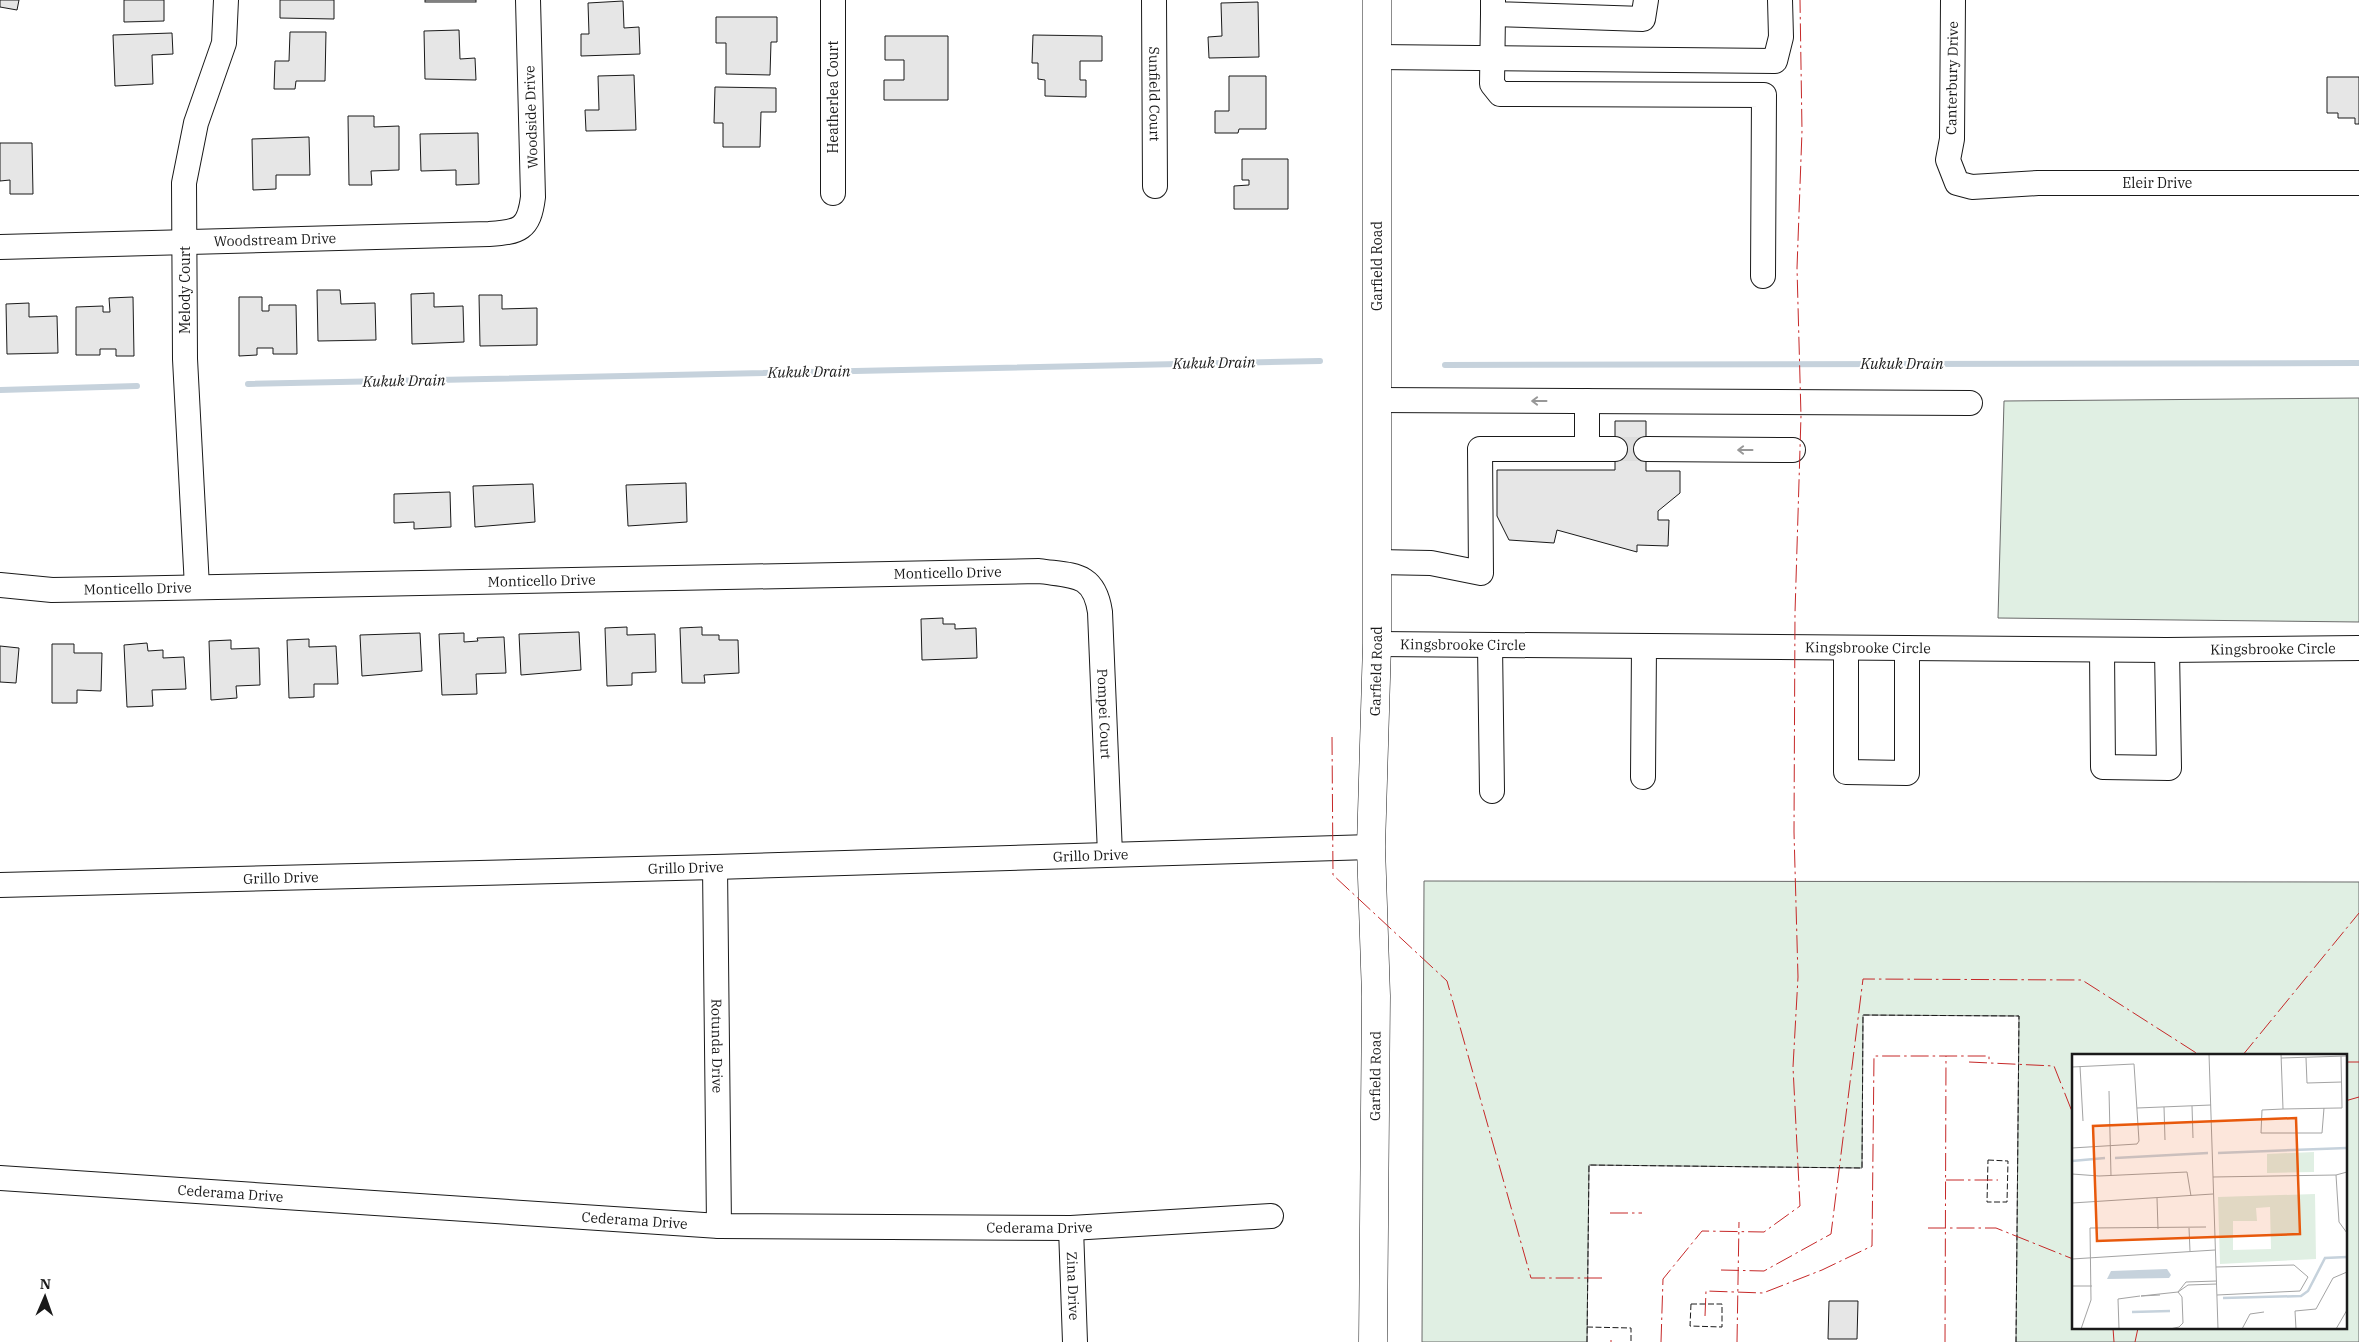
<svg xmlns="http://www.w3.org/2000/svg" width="2359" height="1342" font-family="'IBM Plex Serif',serif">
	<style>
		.green { fill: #e0efe3; stroke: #6a6a6a; fill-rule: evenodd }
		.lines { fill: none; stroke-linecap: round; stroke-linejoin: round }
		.stream { stroke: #c6d2dc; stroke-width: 6 }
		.building { fill: #e6e6e6; stroke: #1a1a1a }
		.minor-tunnel { stroke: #ddd; stroke-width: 24; stroke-dasharray: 24 12; stroke-linecap: butt }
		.minor-casing { stroke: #1a1a1a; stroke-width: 26 }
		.major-casing { stroke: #1a1a1a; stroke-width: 29 }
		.minor { stroke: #fff; stroke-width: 24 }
		.major { stroke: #fff; stroke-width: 28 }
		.fence { stroke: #1a1a1a; stroke-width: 1; stroke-dasharray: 6 2.5; stroke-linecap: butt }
		.power { stroke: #c62828; stroke-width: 1; stroke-dasharray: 18 4 2.5 4; stroke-linecap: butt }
		.oneway { stroke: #989898 }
		.labels { text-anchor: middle; stroke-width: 4; stroke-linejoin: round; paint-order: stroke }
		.street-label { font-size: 14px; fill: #1a1a1a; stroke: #fff }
		.water-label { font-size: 15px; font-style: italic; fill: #1a1a1a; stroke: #fff }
		.inset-river { fill: none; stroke: #c6d2dc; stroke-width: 2.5 }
		.inset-road { fill: none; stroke: #a3a3a3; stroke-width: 1 }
		.view { fill: #e8590c; fill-opacity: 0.15; stroke: #e8590c; stroke-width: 2.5 }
		.inset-edge { fill: none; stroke: #1a1a1a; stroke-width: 2.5 }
	</style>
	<rect width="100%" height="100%" fill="#fff"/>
	<g class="green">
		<path d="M2359 398V622L1998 618 2004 401Z"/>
		<path d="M1424 881 2359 882V1342H2016L2019 1016 1863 1015 1862 1168 1589 1165 1587 1342H1422ZM2073 1056H2345V1328H2073Z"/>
	</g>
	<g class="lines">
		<g class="stream">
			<path d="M1445 365 2359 363"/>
			<path d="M248 384 1320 361"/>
			<path d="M0 390 137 386"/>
		</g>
	</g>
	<g class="building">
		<path d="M0 0H19L17 10 0 7Z"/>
		<path d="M124 0H164V21L124 22Z"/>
		<path d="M280 0H334V19L280 18Z"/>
		<rect x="425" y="0" width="51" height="2"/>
		<path d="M623 1 624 28 639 27 640 54 581 56V34H589L588 3Z"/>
		<path d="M1258 2 1259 57 1209 58 1208 37 1222 36 1221 3Z"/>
		<path d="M716 17H777V42H771L770 75 726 74V43H716Z"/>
		<path d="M459 30 460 59 475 58 476 80 425 79 424 31Z"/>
		<path d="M290 32H326L325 81H296L295 89H274L275 61H289Z"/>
		<path d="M172 33 173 54 152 55 153 84 115 86 113 35Z"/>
		<path d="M1033 35 1102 36V61H1080V80H1086V97L1045 96V80L1038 79V63H1032Z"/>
		<path d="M885 36H948V100H884V80H904V60H885Z"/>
		<path d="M634 75 636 130 586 131 585 110H599L598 76Z"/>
		<path d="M1229 76H1266V129H1239L1238 133H1215V111H1229Z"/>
		<path d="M2327 77H2359V124H2355V118H2338V113H2327Z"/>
		<path d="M715 87 776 88V112H761L760 147H723V123H714Z"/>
		<path d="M348 116H374V127L399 126V170L371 171 372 185H349Z"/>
		<path d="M478 133 479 184 456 185V170L421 171 420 134Z"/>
		<path d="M309 137 310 175H276V189L253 190 252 139Z"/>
		<path d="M0 143H32L33 194H10V180L0 181Z"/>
		<path d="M1242 159H1288V209H1234V186L1249 185V180H1242Z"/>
		<path d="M317 290H340L341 304 375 303 376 340 318 341Z"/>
		<path d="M434 293V307L463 306 464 342 412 344 411 294Z"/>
		<path d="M479 295H502V309L537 308V345L480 346Z"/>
		<path d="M133 297 134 356H116V349H100V355H76V307L103 306V312H110L109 298Z"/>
		<path d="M239 297H262V311H269V305H296L297 354H273V348H257V355L239 356Z"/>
		<path d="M29 303V317L57 316 58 353 7 354 6 304Z"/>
		<path d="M1615 421H1646V471H1680V493L1658 511V520H1669L1668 546 1637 545V552L1557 530 1554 543 1509 540 1497 516V470H1615Z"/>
		<path d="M686 483 687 522 628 526 626 485Z"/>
		<path d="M533 484 535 522 475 527 473 486Z"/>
		<path d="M450 492 451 527 414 529V522L394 523V494Z"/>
		<path d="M943 618V624H955V629L976 628 977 658 922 660 921 619Z"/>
		<path d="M627 627V635L655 634 656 672 632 673V685L607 686 605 628Z"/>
		<path d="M702 627V635H719V640H738L739 673 704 675 705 683H682L680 628Z"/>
		<path d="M579 632 581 670 521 675 519 634Z"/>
		<path d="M420 633 422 671 362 676 360 635Z"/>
		<path d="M464 633V642L478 641 477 638 504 637 506 673 476 674 477 694 442 695 439 634Z"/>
		<path d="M309 639V647L336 646 338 684H314V697L289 698 287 640Z"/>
		<path d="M231 640V649L259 648 260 685 236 686 237 698 211 700 209 641Z"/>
		<path d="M147 643 148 651 163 650V658L184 657 186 689 152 690 153 706 127 707 124 645Z"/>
		<path d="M52 644H74V653H102L101 691 77 690V703H52Z"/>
		<path d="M0 646 19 648 16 683 0 682Z"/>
		<path d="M1829 1301H1858L1857 1339H1828Z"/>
	</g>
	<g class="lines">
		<path class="minor-tunnel" d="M1615 449H1646"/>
		<g class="minor-casing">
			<g id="minor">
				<path id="s1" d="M1154 0 1155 186"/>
				<path d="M1493 0V14L1643 19 1646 0"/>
				<path id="s2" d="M1953 0 1952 139 1948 160 1957 183 1972 187 2038 183H2359"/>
				<path d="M1493 14 1492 84 1500 94 1764 95 1763 276"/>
				<path d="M1377 57 1775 61 1781 37 1780 0"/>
				<path d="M833 193V0"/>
				<path id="s3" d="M0 247 489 234C519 232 529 230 533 197L528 0"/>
				<path d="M1377 400 1970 403"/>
				<path d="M1587 449V401"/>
				<path d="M1646 449 1793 450"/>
				<path d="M1377 562 1431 563 1481 573 1480 449H1615"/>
				<path id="s4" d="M0 585 52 590 114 589 1039 571C1073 576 1094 572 1100 612L1110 854"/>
				<path d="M197 587 185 359 184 183 196 123 224 43 226 0"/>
				<path id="s5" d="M1377 644 2167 650 2359 648"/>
				<path d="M1490 645 1492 791"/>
				<path d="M1846 648V772L1907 773V648"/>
				<path d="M2102 650 2103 767 2169 768 2167 650"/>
				<path d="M1643 777 1644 646"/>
				<path id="s6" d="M715 867 719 1226"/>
				<path id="s7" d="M0 885 715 867 1371 847"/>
				<path id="s8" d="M0 1178 719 1226 1071 1228 1271 1216"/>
				<path id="s9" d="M1071 1228 1075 1342"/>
			</g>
		</g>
		<g class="major-casing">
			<g id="major">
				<path id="s10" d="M1373 1342 1376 996 1371 847 1377 644V0"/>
			</g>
		</g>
		<use href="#minor" class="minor"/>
		<use href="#major" class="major"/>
		<g class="fence">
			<path d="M1988 1160 2008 1161 2007 1202H1987Z"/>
			<path d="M1691 1304H1722V1327L1690 1326Z"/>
			<path d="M1587 1327 1631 1328V1342"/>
			<path d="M1587 1342 1589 1165 1862 1168 1863 1015 2019 1016 2016 1342"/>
		</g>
		<g class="power">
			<path d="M1332 737 1333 875 1447 981 1531 1278H1602"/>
			<path d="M2242 1056 2359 913"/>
			<path d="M1969 1062 2054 1066 2073 1114"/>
			<path d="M2345 1062H2359"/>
			<path d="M2345 1101 2359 1097"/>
			<path d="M1946 1180H1998"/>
			<path d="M1610 1213H1642"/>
			<path d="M1928 1228H1996L2073 1259"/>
			<path d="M1721 1270 1764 1271 1831 1234 1863 979 2082 980 2201 1056"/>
			<path d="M1705 1316 1706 1291 1763 1293 1822 1270 1872 1246 1874 1056H1989V1063"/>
			<path d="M2113 1328 2114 1342"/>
			<path d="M1611 1342V1340"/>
			<path d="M1661 1342 1663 1279 1702 1231 1764 1232 1800 1206 1793 1067 1798 977 1794 832 1795 613 1801 416 1797 268 1802 131 1800 0"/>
			<path d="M1737 1342 1739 1222"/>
			<path d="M1945 1342 1946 1056"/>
			<path d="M2135 1342 2138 1328"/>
		</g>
	</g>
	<defs><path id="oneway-shaft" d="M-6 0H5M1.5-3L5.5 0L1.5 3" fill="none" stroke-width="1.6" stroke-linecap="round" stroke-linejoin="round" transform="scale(1.25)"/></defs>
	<g class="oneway">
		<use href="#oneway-shaft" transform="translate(1539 401) rotate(-180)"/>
		<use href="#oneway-shaft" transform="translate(1745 450) rotate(-180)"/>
	</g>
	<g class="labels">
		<g class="street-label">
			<text transform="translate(1952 78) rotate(-89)" y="5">Canterbury Drive</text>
			<text dy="5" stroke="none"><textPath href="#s1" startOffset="94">Sunfield Court</textPath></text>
			<text transform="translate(833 97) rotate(-90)" y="5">Heatherlea Court</text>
			<text transform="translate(531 117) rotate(-92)" y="5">Woodside Drive</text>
			<text dy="5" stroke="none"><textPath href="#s2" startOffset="386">Eleir Drive</textPath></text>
			<text dy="5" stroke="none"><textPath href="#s3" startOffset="275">Woodstream Drive</textPath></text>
			<text transform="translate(1377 266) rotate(-90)" y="5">Garfield Road</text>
			<text transform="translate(185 290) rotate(-90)" y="5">Melody Court</text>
			<text dy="5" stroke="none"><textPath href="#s4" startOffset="948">Monticello Drive</textPath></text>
			<text dy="5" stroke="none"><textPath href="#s4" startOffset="542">Monticello Drive</textPath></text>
			<text dy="5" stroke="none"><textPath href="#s4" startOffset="138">Monticello Drive</textPath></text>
			<text dy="5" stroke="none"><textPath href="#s5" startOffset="86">Kingsbrooke Circle</textPath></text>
			<text dy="5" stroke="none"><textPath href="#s5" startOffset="491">Kingsbrooke Circle</textPath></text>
			<text dy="5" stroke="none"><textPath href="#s5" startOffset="896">Kingsbrooke Circle</textPath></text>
			<text dy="5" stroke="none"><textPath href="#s10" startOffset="671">Garfield Road</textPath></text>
			<text dy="5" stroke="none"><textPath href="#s4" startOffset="1224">Pompei Court</textPath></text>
			<text dy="5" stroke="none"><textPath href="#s7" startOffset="1091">Grillo Drive</textPath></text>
			<text dy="5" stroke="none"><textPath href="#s7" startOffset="686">Grillo Drive</textPath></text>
			<text dy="5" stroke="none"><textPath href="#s7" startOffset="281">Grillo Drive</textPath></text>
			<text dy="5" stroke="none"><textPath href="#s6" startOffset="179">Rotunda Drive</textPath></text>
			<text dy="5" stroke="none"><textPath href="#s10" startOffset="266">Garfield Road</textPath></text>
			<text dy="5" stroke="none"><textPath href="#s8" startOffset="231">Cederama Drive</textPath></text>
			<text dy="5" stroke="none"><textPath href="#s8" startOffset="636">Cederama Drive</textPath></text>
			<text dy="5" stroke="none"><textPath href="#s8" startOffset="1041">Cederama Drive</textPath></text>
			<text dy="5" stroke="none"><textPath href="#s9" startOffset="58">Zina Drive</textPath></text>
		</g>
		<g class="water-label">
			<text transform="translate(1214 363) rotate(-1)" y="5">Kukuk Drain</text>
			<text x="1902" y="369">Kukuk Drain</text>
			<text transform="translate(809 372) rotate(-1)" y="5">Kukuk Drain</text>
			<text transform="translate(404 381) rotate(-1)" y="5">Kukuk Drain</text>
		</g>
	</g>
	<g transform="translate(2072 1054)">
		<rect width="275" height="275" fill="#fff"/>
		<path d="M242 98V118L195 119V100ZM243 140 244 205 148 210 146 143ZM198 153 199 195 161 196V167H185L184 154Z" fill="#e0efe3" fill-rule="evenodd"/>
		<path d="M95 215 99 221 97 224 35 225 39 217Z" fill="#c6d2dc"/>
		<path class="inset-river" d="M146 99 275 94M43 104 136 99M0 107 33 104M151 244 229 242 236 237 253 204 275 203M60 258 98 257"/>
		<path class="inset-road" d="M137 0 146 275M209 0 211 55M209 4 275 2M234 4 235 29 270 28M8 12 11 67M0 13 62 10 67 87 65 90 0 94M37 37 39 122M120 52 121 84M92 53 93 86M65 54 139 51M252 54 250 79H189L190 56 211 55 267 54H270L269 2M0 120 27 122 115 118 119 142M264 121 267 168 275 179M141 123 264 121 275 118M85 144 86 175M0 149 141 140M117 174 118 197M0 205 143 196M144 213 222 211 236 223 228 237 145 241M145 227 114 228 106 238 116 231 145 230M0 232H20M88 241 69 242 106 238 110 243 111 269 107 273 98 275M9 275 19 246 18 174 134 173M47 275 46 245 68 242M71 275H88M170 275 178 260 192 258M224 275 223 257 244 255 261 224 275 218M264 275 275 256"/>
		<path class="view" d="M224 64 228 180 25 187 21 72Z"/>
		<rect width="275" height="275" class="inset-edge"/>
	</g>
	<g transform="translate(45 1297) rotate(2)" stroke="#ffffff" stroke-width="4" paint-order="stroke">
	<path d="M0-4L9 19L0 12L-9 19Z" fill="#1a1a1a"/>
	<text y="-8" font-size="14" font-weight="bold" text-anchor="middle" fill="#1a1a1a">N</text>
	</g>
</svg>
